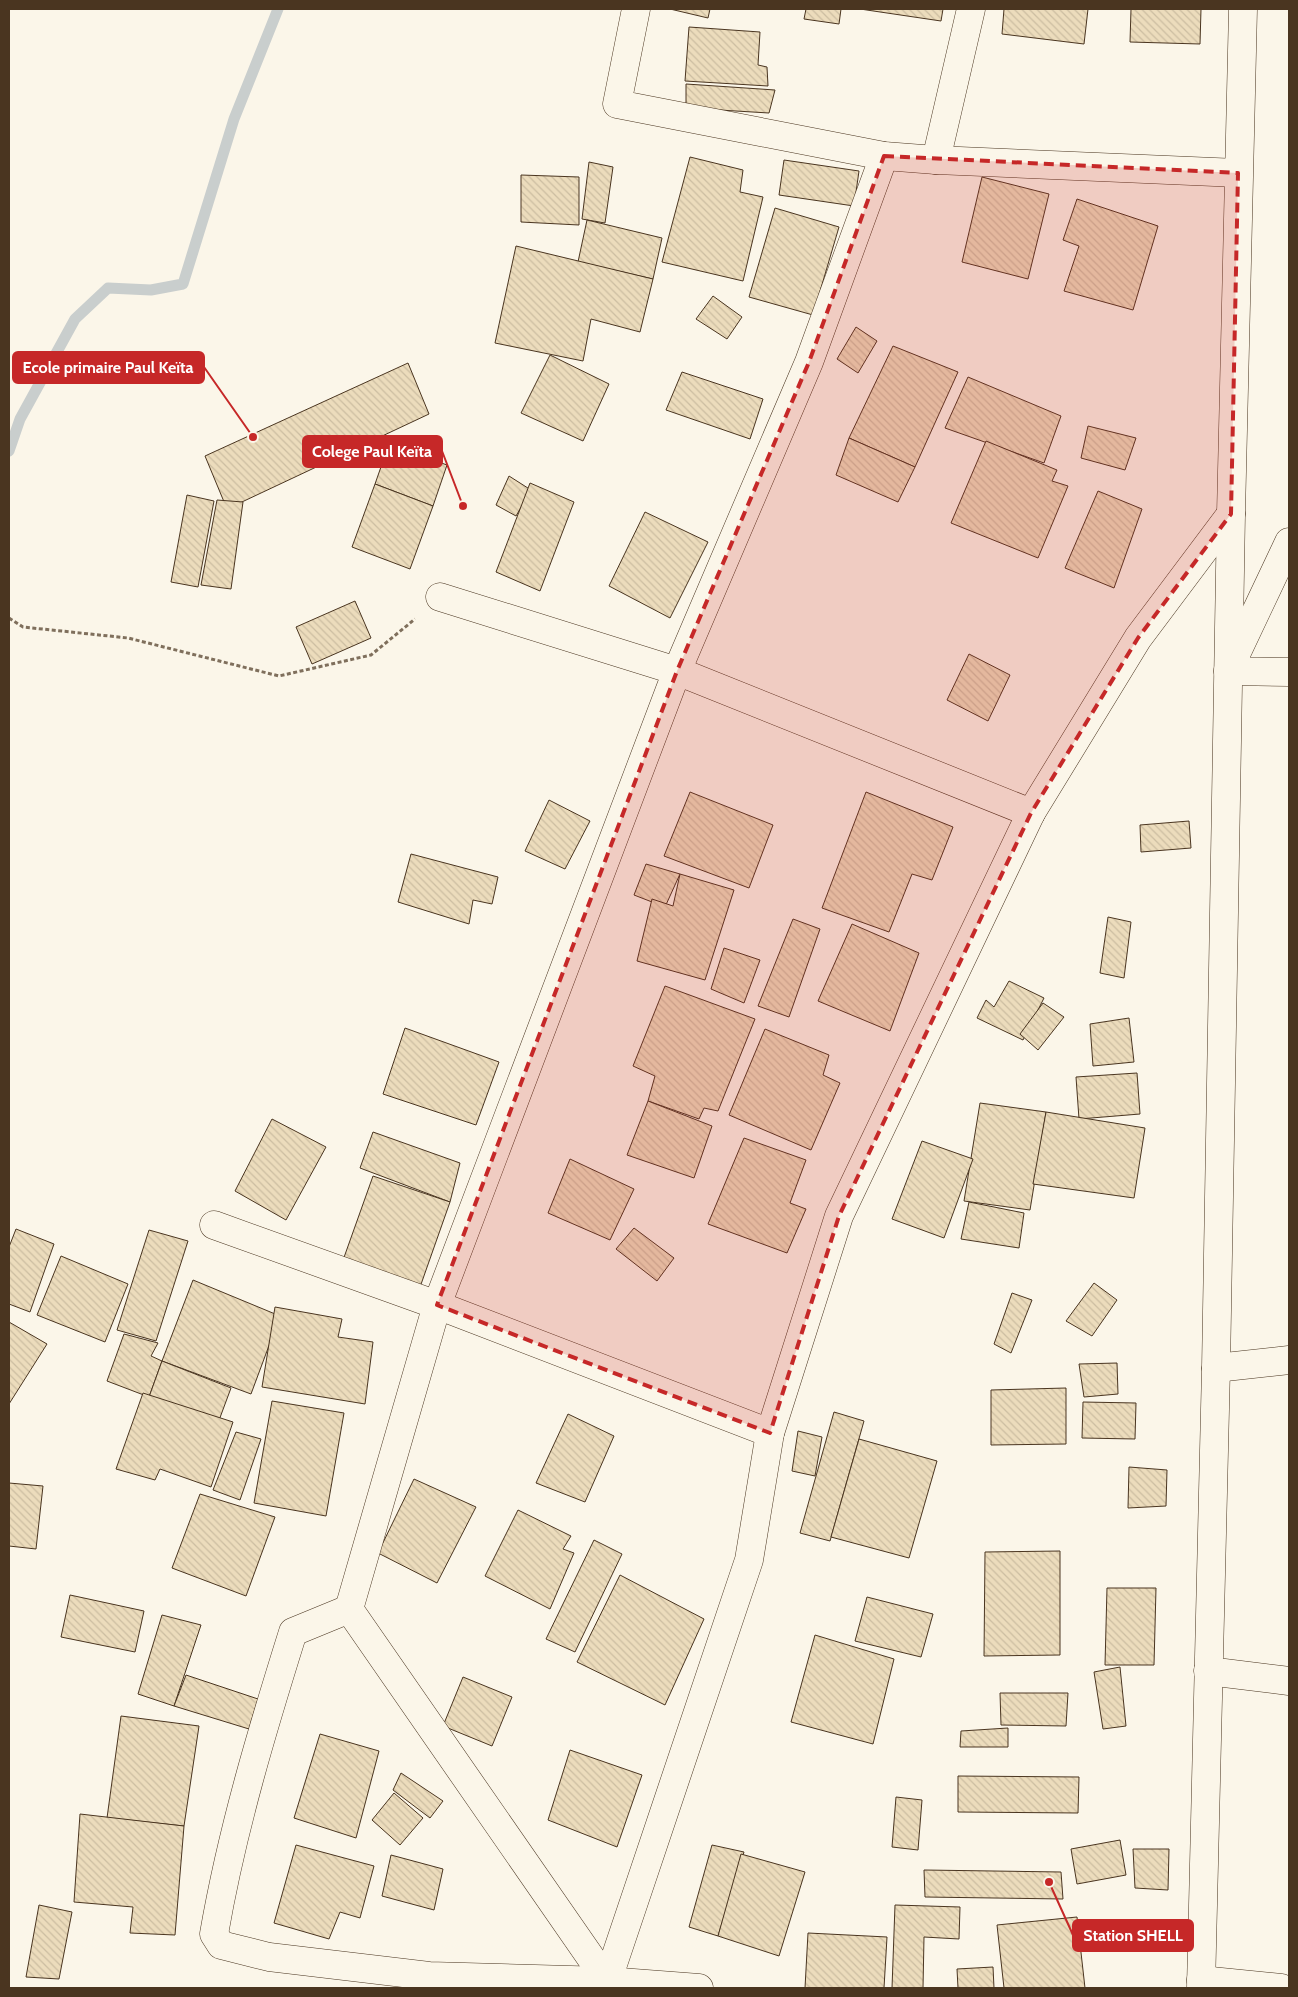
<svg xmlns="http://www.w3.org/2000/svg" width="1298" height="1997" font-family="Cabin,sans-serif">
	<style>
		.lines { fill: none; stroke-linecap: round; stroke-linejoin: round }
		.stream { stroke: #c9cecd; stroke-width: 11 }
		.building { fill: url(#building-back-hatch); stroke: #4a3520 }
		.street-casing { stroke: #4a3520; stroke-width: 29 }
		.secondary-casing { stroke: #4a3520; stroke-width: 29 }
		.path { stroke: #7f6f5c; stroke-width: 3; stroke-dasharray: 4 2.5; stroke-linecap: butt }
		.street { stroke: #fbf6e9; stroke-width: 28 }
		.secondary { stroke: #fbf6e9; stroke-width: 28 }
		.marked { fill: #c62828; fill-opacity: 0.2; stroke: #c62828; stroke-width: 4; stroke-dasharray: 10 6; stroke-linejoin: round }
		.leader { fill: none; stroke: #c62828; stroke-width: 2 }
		.callout-dot { fill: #c62828; stroke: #fbf6e9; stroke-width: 2 }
		.callout { fill: #c62828; stroke: #c62828; stroke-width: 2 }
		.callout-label { font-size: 16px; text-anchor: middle; font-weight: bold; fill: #fff }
	</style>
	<defs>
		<pattern id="building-back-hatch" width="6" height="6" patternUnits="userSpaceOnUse" patternTransform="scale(1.25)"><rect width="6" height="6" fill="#ecdcbc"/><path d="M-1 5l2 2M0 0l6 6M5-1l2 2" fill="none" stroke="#ccbda1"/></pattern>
	</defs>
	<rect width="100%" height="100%" fill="#fbf6e9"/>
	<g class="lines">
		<path class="stream" d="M9 451 20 419 75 319 108 288 151 290 183 284 234 119 278 9"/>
	</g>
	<g class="building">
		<path d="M670 9H710L708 18Z"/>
		<path d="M806 9H841L839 24 804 19Z"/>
		<path d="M860 9H943L941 21Z"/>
		<path d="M1004 9H1088L1084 44 1002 34Z"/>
		<path d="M1131 9H1201L1200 44 1130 42Z"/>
		<path d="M689 27 760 32 758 65 767 67 768 86 685 81Z"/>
		<path d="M686 84 775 90 769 113 686 108Z"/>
		<path d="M690 157 743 170 740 192 763 197 743 281 662 262Z"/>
		<path d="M784 160 859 171 854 206 779 195Z"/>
		<path d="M589 162 613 167 605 223 582 219Z"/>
		<path d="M521 175 579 177V225L521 222Z"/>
		<path d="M982 177 1049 194 1028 279 962 262Z"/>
		<path d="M1077 199 1158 226 1133 310 1064 291 1079 246 1063 240Z"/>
		<path d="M775 208 839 227 813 315 749 297Z"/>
		<path d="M587 220 662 238 653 279 578 262Z"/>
		<path d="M516 246 653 279 640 332 591 319 583 361 495 343Z"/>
		<path d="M713 296 742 317 727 339 696 319Z"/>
		<path d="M856 327 877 341 858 373 837 359Z"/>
		<path d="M893 346 958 372 915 467 849 438Z"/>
		<path d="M550 355 609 384 583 441 521 413Z"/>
		<path d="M408 363 429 414 227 509 205 456Z"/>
		<path d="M682 372 763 399 750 439 666 410Z"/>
		<path d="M968 377 1061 416 1044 463 945 428Z"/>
		<path d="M1088 426 1136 438 1125 470 1081 458Z"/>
		<path d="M849 438 915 467 898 502 836 475Z"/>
		<path d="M986 441 1057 470 1052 481 1068 486 1038 558 951 523Z"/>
		<path d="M389 444 447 465 433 506 375 484Z"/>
		<path d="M509 476 531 490 516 516 496 505Z"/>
		<path d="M530 483 574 502 540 591 496 572Z"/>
		<path d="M375 484 433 506 410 569 352 547Z"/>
		<path d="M1098 491 1142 509 1114 588 1065 568Z"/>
		<path d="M187 495 214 501 198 587 171 582Z"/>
		<path d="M217 500 243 502 231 589 201 585Z"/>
		<path d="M645 512 708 542 670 618 609 586Z"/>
		<path d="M355 601 371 638 312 664 296 627Z"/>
		<path d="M969 654 1010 675 988 721 947 700Z"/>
		<path d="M690 792 773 825 749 888 664 856Z"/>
		<path d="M866 792 953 827 932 880 912 874 889 932 822 908Z"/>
		<path d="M549 800 590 821 565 869 525 851Z"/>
		<path d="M1189 821 1191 848 1141 852 1140 825Z"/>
		<path d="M411 854 498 877 492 904 473 900 469 924 398 902Z"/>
		<path d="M646 864 680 874 665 907 634 895Z"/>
		<path d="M680 874 734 890 705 980 637 961 652 899 673 906Z"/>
		<path d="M1108 917 1131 922 1124 978 1100 973Z"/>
		<path d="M793 919 820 929 789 1017 758 1006Z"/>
		<path d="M852 924 919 953 890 1031 818 1001Z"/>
		<path d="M724 948 760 960 744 1003 711 989Z"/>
		<path d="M1009 981 1044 998 1023 1040 977 1018 986 1000 994 1007Z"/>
		<path d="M665 986 755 1019 718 1111 704 1108 699 1119 648 1101 655 1076 633 1066Z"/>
		<path d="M1043 1003 1064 1017 1038 1050 1020 1034Z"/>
		<path d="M1129 1018 1134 1062 1093 1066 1090 1024Z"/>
		<path d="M405 1028 499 1062 476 1125 383 1094Z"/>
		<path d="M765 1029 829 1055 823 1075 840 1083 811 1150 729 1115Z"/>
		<path d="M1137 1073 1140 1114 1079 1119 1076 1077Z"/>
		<path d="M648 1101 712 1126 694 1178 627 1155Z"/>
		<path d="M980 1103 1046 1112 1030 1210 964 1201Z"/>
		<path d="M1046 1112 1145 1128 1134 1198 1033 1184Z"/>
		<path d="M272 1119 326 1147 286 1220 235 1191Z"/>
		<path d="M373 1132 460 1163 450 1202 360 1168Z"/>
		<path d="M744 1138 806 1160 790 1203 806 1209 787 1253 708 1224Z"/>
		<path d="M922 1141 973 1159 944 1238 892 1219Z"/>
		<path d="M570 1159 634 1189 610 1240 548 1213Z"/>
		<path d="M373 1176 450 1202 419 1290 342 1263Z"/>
		<path d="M969 1202 1024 1213 1019 1248 961 1239Z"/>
		<path d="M634 1228 674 1258 657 1281 616 1249Z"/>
		<path d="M16 1229 54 1244 30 1312 9 1304V1247Z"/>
		<path d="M149 1230 188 1241 156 1341 117 1330Z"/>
		<path d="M61 1256 128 1284 105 1342 37 1315Z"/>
		<path d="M193 1280 280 1316 251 1394 162 1361Z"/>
		<path d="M1094 1283 1117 1300 1092 1336 1066 1321Z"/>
		<path d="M1012 1293 1032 1300 1011 1353 994 1344Z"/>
		<path d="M275 1307 342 1319 338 1337 373 1342 365 1404 262 1387Z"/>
		<path d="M9 1322 47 1344 9 1404Z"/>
		<path d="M124 1334 158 1343 151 1356 162 1361 149 1397 107 1381Z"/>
		<path d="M162 1361 231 1388 218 1423 149 1397Z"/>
		<path d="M1117 1363 1118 1394 1084 1397 1079 1364Z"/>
		<path d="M1066 1388V1444L991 1445V1390Z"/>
		<path d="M143 1393 233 1422 211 1487 160 1469 155 1480 116 1469Z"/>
		<path d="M272 1401 344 1413 326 1516 254 1503Z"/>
		<path d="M1083 1402 1136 1403 1135 1439 1082 1438Z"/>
		<path d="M834 1412 864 1421 830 1541 800 1533Z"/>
		<path d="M568 1414 614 1436 585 1502 536 1483Z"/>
		<path d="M798 1431 822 1437 815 1476 792 1471Z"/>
		<path d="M236 1432 261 1439 240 1500 213 1490Z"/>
		<path d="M859 1439 937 1461 909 1558 831 1537Z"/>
		<path d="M1129 1467 1167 1470 1166 1506 1128 1508Z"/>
		<path d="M414 1479 476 1507 437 1583 378 1553Z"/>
		<path d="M9 1483 43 1486 36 1549 9 1546Z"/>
		<path d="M200 1494 275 1517 246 1596 172 1568Z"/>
		<path d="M518 1510 571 1536 563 1549 574 1553 550 1609 485 1576Z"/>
		<path d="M594 1540 622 1554 575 1652 546 1639Z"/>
		<path d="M1060 1551V1655L984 1656 985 1552Z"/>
		<path d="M620 1575 704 1619 665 1705 577 1662Z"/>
		<path d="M1107 1588H1156L1154 1665H1105Z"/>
		<path d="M70 1595 144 1611 135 1652 61 1637Z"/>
		<path d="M867 1597 933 1614 921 1657 855 1641Z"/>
		<path d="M162 1615 201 1625 174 1706 138 1694Z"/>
		<path d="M815 1635 894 1659 873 1744 791 1722Z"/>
		<path d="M1120 1667 1126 1726 1103 1729 1094 1672Z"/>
		<path d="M186 1675 258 1699 249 1729 174 1706Z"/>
		<path d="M463 1677 512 1697 492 1746 443 1726Z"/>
		<path d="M1000 1693H1068L1066 1726 1001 1725Z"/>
		<path d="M121 1716 199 1726 184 1826 107 1818Z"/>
		<path d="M1008 1728V1747H960L961 1731Z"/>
		<path d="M320 1734 379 1751 356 1838 294 1818Z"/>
		<path d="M570 1750 642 1775 617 1847 548 1820Z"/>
		<path d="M401 1773 443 1801 430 1818 393 1790Z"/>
		<path d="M958 1776 1079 1777 1078 1813 958 1812Z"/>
		<path d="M394 1793 423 1818 400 1845 372 1820Z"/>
		<path d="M896 1797 922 1800 918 1850 892 1847Z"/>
		<path d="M80 1814 184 1826 175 1935 130 1933 133 1907 74 1902Z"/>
		<path d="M1120 1840 1126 1875 1077 1884 1071 1849Z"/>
		<path d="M296 1845 374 1866 360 1918 340 1912 329 1939 274 1923Z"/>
		<path d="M712 1845 744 1852 718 1936 689 1927Z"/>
		<path d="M1133 1849H1169L1168 1890 1135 1888Z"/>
		<path d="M741 1854 805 1872 779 1956 718 1936Z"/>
		<path d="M391 1855 443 1869 434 1910 382 1896Z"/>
		<path d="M924 1870 1061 1872 1063 1899 925 1897Z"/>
		<path d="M39 1905 72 1912 59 1979 26 1977Z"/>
		<path d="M895 1905 960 1907 959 1939 924 1937 923 1988H892Z"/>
		<path d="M1077 1917 1085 1988H1004L997 1925Z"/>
		<path d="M808 1933 887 1937 884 1988H805Z"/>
		<path d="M993 1967 994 1988H958L957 1969Z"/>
	</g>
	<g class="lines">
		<g class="street-casing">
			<g id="street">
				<path d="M636 9 617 104 884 156 936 160 1238 173"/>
				<path d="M936 160 971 9"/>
				<path d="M1289 542 1228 671 1289 672"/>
				<path d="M440 597 677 671 1031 813"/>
				<path d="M214 1225 437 1305 770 1433"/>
				<path d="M1216 1368 1289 1360"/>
				<path d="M349 1609 293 1632C262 1731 232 1830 214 1934L221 1945 269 1957 429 1976 607 1981 699 1988"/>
				<path d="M1208 1671 1289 1681"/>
				<path d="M1201 1980 1281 1988"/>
				<path d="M607 1981 349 1609 437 1305 677 671 809 362 884 156"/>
				<path d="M605 1988 749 1560 770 1433 839 1216 1031 813 1138 638 1231 514"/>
			</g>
		</g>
		<g class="secondary-casing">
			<path id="secondary" d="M1201 1988 1216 1368 1231 514 1243 9"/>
		</g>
		<path class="path" d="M9 618 23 627 128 638 279 676 371 655 415 619"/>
		<use href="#street" class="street"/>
		<use href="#secondary" class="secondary"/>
	</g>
	<path class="marked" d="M884 156 1238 173 1231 514 1138 638 1031 813 839 1216 770 1433 437 1305 677 671 809 362Z"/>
	<path class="leader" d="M253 437L204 367M463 506L442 451M1049 1882L1073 1935"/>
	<g class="callout-dot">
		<circle cx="253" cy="437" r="5"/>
		<circle cx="463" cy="506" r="5"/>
		<circle cx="1049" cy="1882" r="5"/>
	</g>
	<g class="callout">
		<rect x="13" y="352" width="191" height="31" rx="5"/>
		<rect x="303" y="436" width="139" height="31" rx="5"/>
		<rect x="1073" y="1920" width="120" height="31" rx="5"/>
	</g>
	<g class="callout-label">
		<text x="108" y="373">Ecole primaire Paul Keïta</text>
		<text x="372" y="457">Colege Paul Keïta</text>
		<text x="1133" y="1941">Station SHELL</text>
	</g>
	<rect width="1298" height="1997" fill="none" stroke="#4a3520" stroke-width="20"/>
</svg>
